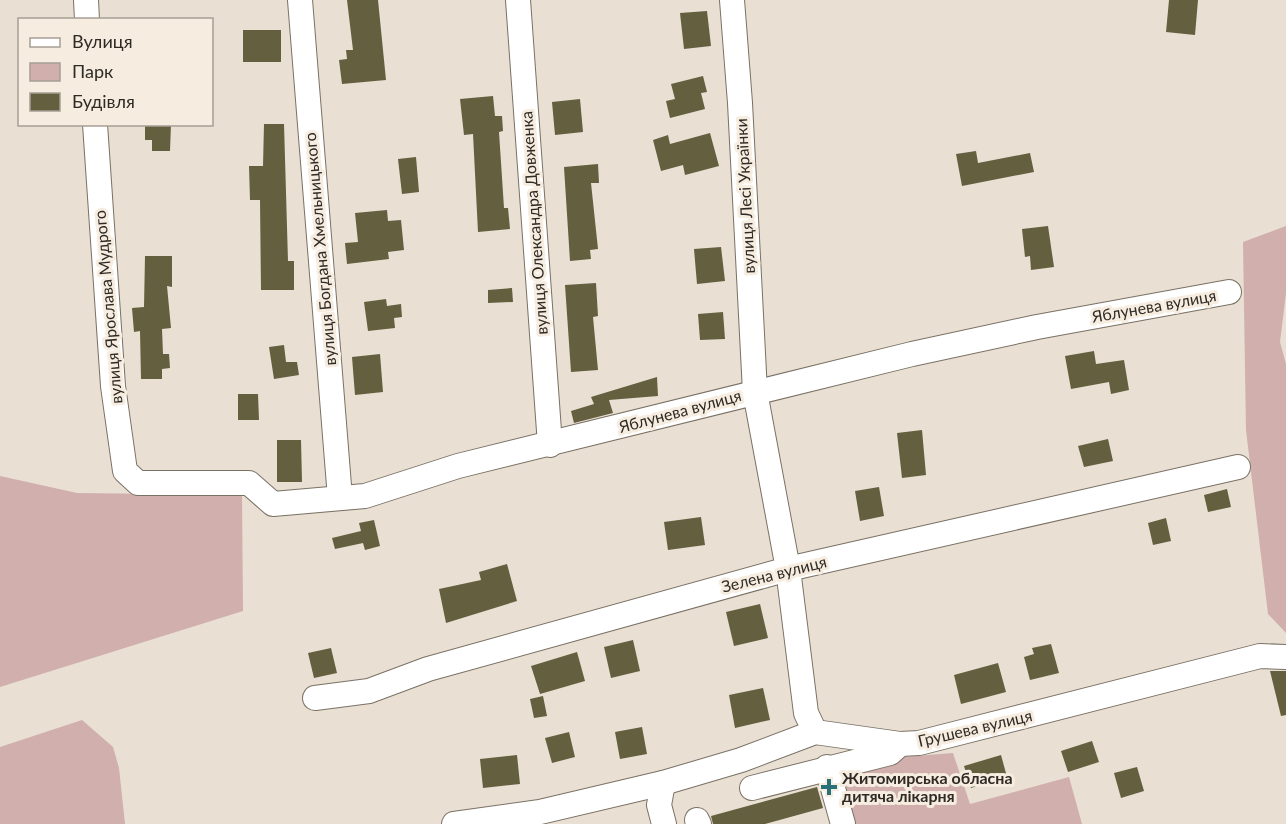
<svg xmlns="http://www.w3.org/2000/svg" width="1286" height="824" font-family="Lato,sans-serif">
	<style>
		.green { fill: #d0afac }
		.building { fill: #645f3f }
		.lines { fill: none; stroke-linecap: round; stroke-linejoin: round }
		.minor-casing { stroke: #7a7165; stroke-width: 26 }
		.minor { stroke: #fff; stroke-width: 24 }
		.poi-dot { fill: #287179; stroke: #f6ecdf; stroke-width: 2 }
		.labels { text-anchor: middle; stroke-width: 6; stroke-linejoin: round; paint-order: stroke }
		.street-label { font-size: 16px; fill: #2e2a25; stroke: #f6ecdf }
		.poi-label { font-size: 16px; font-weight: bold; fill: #2e2a25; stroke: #f6ecdf; text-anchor: start }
	</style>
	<rect width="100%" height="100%" fill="#e9dfd2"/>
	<g class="green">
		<path d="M1286 226V293L1280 342 1286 364V633L1268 614 1246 430 1243 242Z"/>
		<path d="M0 476 77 493 242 495 243 611 0 687Z"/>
		<path d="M82 720 113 747 119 768 125 824H0V747Z"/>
		<path d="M953 753 970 804 1069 777 1082 824H855L840 773 890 758Z"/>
	</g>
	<g class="building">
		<path d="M347 0H378L386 80 342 84 339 60 347 59 346 50H353Z"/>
		<path d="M1169 0H1198L1195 35 1166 32Z"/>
		<path d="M707 11 711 46 684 49 680 13Z"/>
		<rect x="243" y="30" width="38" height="32"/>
		<path d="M703 76 707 92 701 93 705 109 670 118 666 101 675 99 671 84Z"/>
		<path d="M493 96 495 116H502L503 131 499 132 504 208H508L510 229 478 232 473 134 464 135 460 99Z"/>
		<path d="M580 99 583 132 555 135 552 102Z"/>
		<path d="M145 124H171L170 151H152V140H145Z"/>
		<path d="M264 124H284L288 261H294V290H261L260 200H250L249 166H263Z"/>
		<path d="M710 133 719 166 685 175 683 165 661 171 653 140 668 135 670 144Z"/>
		<path d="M976 151 978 163 1030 153 1034 172 962 186 956 154Z"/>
		<path d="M416 157 419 192 402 194 398 159Z"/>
		<path d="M598 164 599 183H591L598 249 590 250 591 259 570 261 564 167Z"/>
		<path d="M387 210 388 221 401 220 404 250 388 252 389 259 347 264 345 243 358 242 355 213Z"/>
		<path d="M1048 226 1054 267 1031 270 1030 256 1025 257 1022 229Z"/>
		<path d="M721 247 725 281 697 284 694 249Z"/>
		<path d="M145 256H172V287L167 286 171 328 162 329 163 354H169L170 368 162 369V379H141L140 331 134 332 132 308 144 307Z"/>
		<path d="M596 283 598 316 593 317 598 370 571 372 565 285Z"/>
		<path d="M512 288 513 302 488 303V290Z"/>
		<path d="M386 299 387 306 401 304 402 317 394 318 395 328 368 331 364 302Z"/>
		<path d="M723 312 725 339 700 340 698 314Z"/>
		<path d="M284 345 286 362H297L299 375 274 379 269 347Z"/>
		<path d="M1094 351 1096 364 1124 360 1129 390 1111 394 1109 382 1071 389 1065 356Z"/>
		<path d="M380 354 383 392 355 395 352 357Z"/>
		<path d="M657 377 658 396 609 400 613 413 574 423 571 411 594 404 591 397Z"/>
		<path d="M238 394H258L259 420H238Z"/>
		<path d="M922 430 926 475 902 478 897 433Z"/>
		<path d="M1108 439 1113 461 1084 467 1078 446Z"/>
		<path d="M277 440H301L302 482H277Z"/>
		<path d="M879 487 884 516 860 521 855 491Z"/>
		<path d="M1227 489 1231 507 1208 512 1204 495Z"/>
		<path d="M701 517 705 545 668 550 664 522Z"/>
		<path d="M1166 518 1171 541 1153 545 1148 523Z"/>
		<path d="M374 520 380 546 365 550 363 543 335 549 332 538 361 531 359 523Z"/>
		<path d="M507 564 517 601 446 623 439 589 481 580 479 572Z"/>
		<path d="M760 604 768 638 734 646 726 612Z"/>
		<path d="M633 640 640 671 611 678 604 647Z"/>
		<path d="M1051 644 1059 673 1030 680 1024 657 1034 654 1032 648Z"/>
		<path d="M331 648 337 673 314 678 308 653Z"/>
		<path d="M577 652 585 681 540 694 531 666Z"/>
		<path d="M998 663 1006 692 961 704 954 675Z"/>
		<path d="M1270 671H1286V715L1281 716Z"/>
		<path d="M763 688 770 720 735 728 729 695Z"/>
		<path d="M543 696 547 716 534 718 530 699Z"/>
		<path d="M642 727 647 754 620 759 615 732Z"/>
		<path d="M569 732 575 757 552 763 545 738Z"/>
		<path d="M1092 741 1099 762 1068 772 1061 751Z"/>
		<path d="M517 755 520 784 483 788 480 759Z"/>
		<path d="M1001 755 1007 777 971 788 964 766Z"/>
		<path d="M1137 767 1144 791 1121 798 1114 773Z"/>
		<path d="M817 787 823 808 765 824H713L711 816Z"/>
	</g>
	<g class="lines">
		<g class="minor-casing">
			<g id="minor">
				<path d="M86 0 87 20"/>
				<path d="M300 0 340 498"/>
				<path d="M518 0 550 445"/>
				<path d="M732 0 740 103 755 392 788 569 806 713 815 732"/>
				<path d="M95 124 113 386 125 471 138 483H249L273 504 365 496 458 466 912 354 1037 327 1229 292"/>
				<path d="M315 698 369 691 428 669 788 569 1238 467"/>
				<path d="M827 767 843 824"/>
				<path d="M663 783 659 805 664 824"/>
				<path d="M752 788 890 753 900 744"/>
				<path d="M697 820 699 824"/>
				<path d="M454 824 540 812 663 783 741 760 815 732 900 744 919 743 1260 656 1286 657"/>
			</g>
		</g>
		<use href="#minor" class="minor"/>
	</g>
	<path class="poi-dot" d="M826 778h6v6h6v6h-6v6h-6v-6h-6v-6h6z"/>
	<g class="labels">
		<g class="street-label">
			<text transform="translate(745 196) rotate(-93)" y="6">вулиця Лесі Українки</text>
			<text transform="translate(534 223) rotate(-94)" y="6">вулиця Олександра Довженка</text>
			<text transform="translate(320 249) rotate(-95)" y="6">вулиця Богдана Хмельницького</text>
			<text transform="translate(1154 306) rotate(-10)" y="6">Яблунева вулиця</text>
			<text transform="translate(108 307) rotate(-95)" y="6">вулиця Ярослава Мудрого</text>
			<text transform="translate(680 411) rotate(-15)" y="6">Яблунева вулиця</text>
			<text transform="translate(774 574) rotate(-14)" y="6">Зелена вулиця</text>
			<text transform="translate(975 728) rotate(-13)" y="6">Грушева вулиця</text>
		</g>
		<g class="poi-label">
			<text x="842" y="784">Житомирська обласна<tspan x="842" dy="18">дитяча лікарня</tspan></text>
		</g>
	</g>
	<rect x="18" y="18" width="195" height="108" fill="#f6ecdf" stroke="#a69e95" stroke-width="1.5"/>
	<rect x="30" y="38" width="30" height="9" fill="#ffffff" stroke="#a69e95" stroke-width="1.5"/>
	<text x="72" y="48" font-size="18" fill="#2e2a25">Вулиця</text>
	<rect x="30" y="63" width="30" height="18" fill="#d0afac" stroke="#a69e95" stroke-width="1.5"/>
	<text x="72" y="78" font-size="18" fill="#2e2a25">Парк</text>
	<rect x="30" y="93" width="30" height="18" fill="#645f3f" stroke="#a69e95" stroke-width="1.5"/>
	<text x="72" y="108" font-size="18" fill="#2e2a25">Будівля</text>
</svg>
